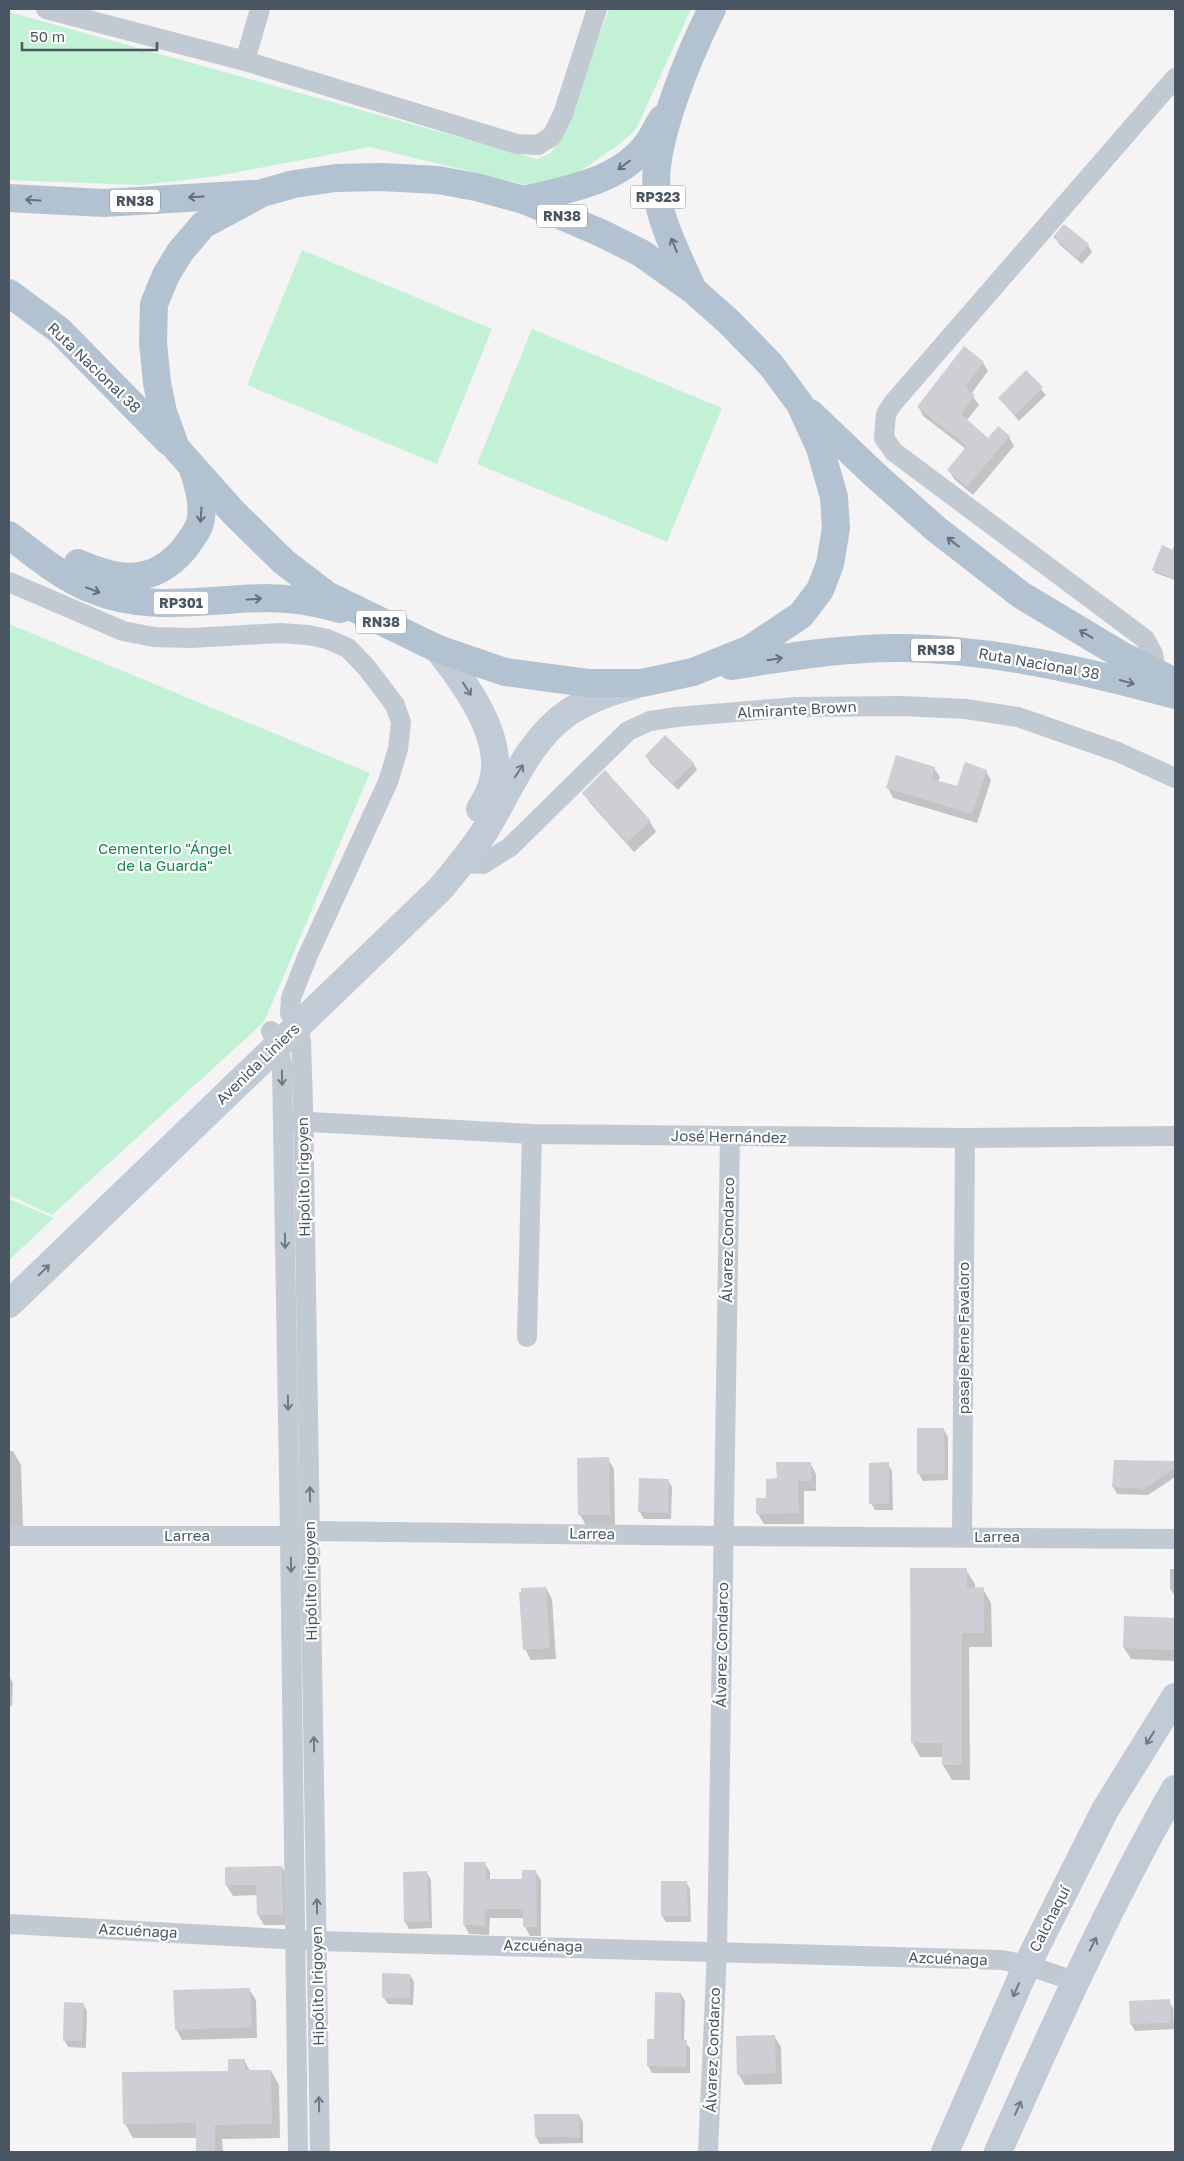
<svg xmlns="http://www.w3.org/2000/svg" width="1184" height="2161" font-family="'Golos Text',sans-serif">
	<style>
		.green { fill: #c3f1d5 }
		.shadow { fill: #0003 }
		.building { fill: #cdcfd5 }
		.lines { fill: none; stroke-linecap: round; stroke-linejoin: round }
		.street { stroke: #c1cad2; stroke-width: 20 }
		.secondary { stroke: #c1cbd6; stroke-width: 28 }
		.primary { stroke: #b3c2d1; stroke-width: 28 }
		.oneway { stroke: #64717d }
		.oneway2 { stroke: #6e7984 }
		.oneway3 { stroke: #6e7983 }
		.labels { text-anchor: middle; stroke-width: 4.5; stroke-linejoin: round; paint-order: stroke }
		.shield { fill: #fff; stroke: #808990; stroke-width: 1 }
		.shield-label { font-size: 14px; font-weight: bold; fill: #4a5661 }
		.street-label { font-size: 15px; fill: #4a5661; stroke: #fff }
		.park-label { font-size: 15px; fill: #17864f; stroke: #fff }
	</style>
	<rect width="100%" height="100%" fill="#f5f3f3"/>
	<g class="green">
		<path d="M609 9H691L636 129 621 143 575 175 534 187 370 147 217 176 141 185 9 180V12L537 159 551 153 568 122Z"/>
		<path d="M302 250 492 329 437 464 247 385Z"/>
		<path d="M532 329 722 408 667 542 477 464Z"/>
		<path d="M9 624 370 773 264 1022 52 1215 9 1195Z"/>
		<path d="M9 1199 54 1218 9 1260Z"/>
	</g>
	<g class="shadow">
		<path d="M1055 237 1088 245 1092 252 1082 264 1059 244Z"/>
		<path d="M983 363 988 371 971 394 979 405 967 420 988 439 1009 437 1014 446 973 495 954 479 949 470 966 449 923 416 919 407Z"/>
		<path d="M1026 372 1046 395 1019 421 999 398Z"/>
		<path d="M1175 543V580L1155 573 1154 570 1172 551Z"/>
		<path d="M646 756 693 763 697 770 678 790 650 763Z"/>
		<path d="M934 768 940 777 938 782 958 788 986 771 991 780 977 823 893 798 888 788Z"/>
		<path d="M584 793 650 822 656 832 634 852 590 803Z"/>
		<path d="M944 1430 948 1437V1480L923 1481 919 1474Z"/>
		<path d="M9 1451H13L21 1465 23 1529 9 1530Z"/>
		<path d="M608 1459 614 1469 615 1525H586L580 1515Z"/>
		<path d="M1115 1461 1175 1463V1477L1148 1495 1117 1494 1113 1487Z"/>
		<path d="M810 1463 816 1474V1491H804V1524H764L757 1513 767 1499Z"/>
		<path d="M888 1464 892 1471 893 1510H875L871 1503Z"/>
		<path d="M668 1480 672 1487 671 1519H644L640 1512Z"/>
		<path d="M1170 1569H1175V1596L1170 1589Z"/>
		<path d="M966 1570 975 1584V1589H983L991 1603 992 1647H969L970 1780H952L943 1765V1757H920L912 1742Z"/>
		<path d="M546 1588 552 1599 556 1659 531 1660 525 1649Z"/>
		<path d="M1174 1619 1175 1661 1131 1659 1124 1648Z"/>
		<path d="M9 1676 13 1683 12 1706H9Z"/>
		<path d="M465 1863 485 1864 490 1872V1880H523L535 1871 541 1880V1936H530L525 1927 524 1918H490L489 1935 469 1934 464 1925Z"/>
		<path d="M282 1867 288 1878V1925H264L258 1915 257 1895 233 1896 226 1885Z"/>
		<path d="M427 1873 431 1880 432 1928 409 1929 405 1922Z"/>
		<path d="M686 1882 690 1889 691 1922H666L662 1916Z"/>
		<path d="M410 1975 414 1982 413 2005 388 2004 384 1998Z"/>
		<path d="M249 1989 256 2000 257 2038 182 2040 176 2029Z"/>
		<path d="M681 1994 685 2001 684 2041 690 2048V2073H652L648 2066 656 2041Z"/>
		<path d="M1169 2001 1173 2008 1174 2029 1135 2031 1131 2024Z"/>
		<path d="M83 2004 87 2011 86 2048 68 2047 64 2040Z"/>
		<path d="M774 2036 781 2047 782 2084 745 2085 738 2074Z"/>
		<path d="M244 2060 250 2071H271L279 2085 280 2138 222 2139 223 2152H198L197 2138H133L125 2124 229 2072Z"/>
		<path d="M579 2115 583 2122V2143L540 2144 536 2137Z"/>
	</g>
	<g class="building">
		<path d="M1064 224 1089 244 1077 258 1053 237Z"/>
		<path d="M964 346 984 362 965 387 975 395 961 414 988 438 998 426 1010 436 967 487 947 470 967 446 917 407Z"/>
		<path d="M1026 370 1043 387 1015 415 998 398Z"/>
		<path d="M1162 545 1175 551V579L1152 570Z"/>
		<path d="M665 735 694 763 673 784 645 756Z"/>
		<path d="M896 755 935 767 932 779 957 786 965 762 987 770 972 814 886 788Z"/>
		<path d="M605 770 651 821 627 842 582 793Z"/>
		<path d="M917 1428H944L945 1474H917Z"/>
		<path d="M609 1457 610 1515H578L577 1458Z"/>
		<path d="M1114 1460 1175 1461V1468L1144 1489 1112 1487Z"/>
		<path d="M776 1462H811V1481H798L799 1513 756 1514V1498H766V1479L777 1478Z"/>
		<path d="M889 1462V1504H869V1463Z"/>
		<path d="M639 1478 669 1479 668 1513 638 1512Z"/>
		<path d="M910 1568H967V1588L984 1587V1633H962V1765H942V1743H911Z"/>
		<path d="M546 1587 550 1648 523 1650 519 1592H521V1588Z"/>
		<path d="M1124 1616 1175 1618 1174 1650 1123 1648Z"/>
		<path d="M464 1862H486V1879H522V1870H536L537 1927H523V1909H485V1926L463 1925Z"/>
		<path d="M282 1866 283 1915H257L256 1885H225V1867Z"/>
		<path d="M427 1871 429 1921 404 1922 403 1872Z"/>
		<path d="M661 1881H687L688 1916H661Z"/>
		<path d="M382 1973 410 1974V1998H382Z"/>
		<path d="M250 1988 252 2027 175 2030 173 1990Z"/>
		<path d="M655 1992 681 1993V2040H687L686 2067 647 2066V2039H654Z"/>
		<path d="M1170 1999 1171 2023 1130 2024 1129 2001Z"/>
		<path d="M64 2002 84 2003 82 2041H63Z"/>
		<path d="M775 2035 776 2073 737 2075 736 2036Z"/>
		<path d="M228 2059H245V2070H271L272 2124 215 2125V2152H196V2123L123 2124 122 2072 228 2071Z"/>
		<path d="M534 2114H579L580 2137H535Z"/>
	</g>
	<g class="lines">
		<g class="street">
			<path d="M46 9 245 61 517 144 538 145 552 136 563 114 597 9"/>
			<path d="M245 61 260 9"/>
			<path d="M9 582 123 631 154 637 190 638 280 633 308 635 327 639 348 648 367 668 395 705 401 722 398 749 388 782 308 955 291 998 290 1013 298 1026 301 1041 303 1106 320 2152"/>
			<path d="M1156 672 1153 654 1145 639 894 452 884 438 886 414 893 403 1175 78"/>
			<path d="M461 863 483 864 510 847 628 731 650 721 676 717 796 707 901 706 966 709 1018 717 1118 752 1175 778"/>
			<path d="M271 1031 278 1045 282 1066 290 1536 298 2152"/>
			<path d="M290 1121 532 1134 965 1138 1175 1136"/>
			<path d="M527 1337 532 1134"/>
			<path d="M9 1536H290L310 1531 723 1536 1175 1539"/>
			<path d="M962 1537 965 1138"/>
			<path d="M9 1924 318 1941 1002 1960 1027 1965 1074 1981"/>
			<path d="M708 2152 717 1951 730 1137"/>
		</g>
		<g class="secondary">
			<path d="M438 649C464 682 505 737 493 781 491 790 485 801 480 809"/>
			<path d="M9 1304 440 889C456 870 473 850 486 829 510 789 529 739 569 712 589 699 612 691 635 685"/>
			<path d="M945 2152 1027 1965 1105 1810 1175 1697"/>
			<path d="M998 2152C1053 2029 1108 1906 1175 1789"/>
		</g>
		<g class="primary">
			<path d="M381 177 438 180 476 187 524 200 601 233 641 253 693 290 729 322 771 365 800 404 820 448 834 497 836 528 830 564 820 590 801 615 750 649 693 672 642 683H588L505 672 438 649 327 595 284 562 233 512 176 448 163 412 157 383 153 342 154 304 166 275 180 252 203 225 262 193 294 184 336 178Z"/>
			<path d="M9 198 104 203 253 194"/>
			<path d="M524 200C567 189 620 182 648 143 653 136 657 127 662 119"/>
			<path d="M693 290C680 260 662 227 657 194 650 145 690 53 712 9"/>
			<path d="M9 293 59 330 169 442"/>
			<path d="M810 413 874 474 936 529 1021 595 1121 655 1175 682"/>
			<path d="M9 535C35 555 61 577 91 589 147 613 207 599 265 598 290 598 316 602 340 609"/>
			<path d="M78 563C119 581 153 586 185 548 191 539 200 529 201 518 203 500 198 485 193 469"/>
			<path d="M731 666C788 657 846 647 904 648 997 650 1086 671 1175 695"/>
		</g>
	</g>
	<defs><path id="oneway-shaft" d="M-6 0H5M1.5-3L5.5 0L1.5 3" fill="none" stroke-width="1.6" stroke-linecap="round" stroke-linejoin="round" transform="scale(1.25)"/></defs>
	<g class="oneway">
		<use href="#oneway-shaft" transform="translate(624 165) rotate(143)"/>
		<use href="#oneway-shaft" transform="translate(196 197) rotate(177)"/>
		<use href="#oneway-shaft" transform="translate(33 200) rotate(-177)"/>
		<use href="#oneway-shaft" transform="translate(674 245) rotate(-112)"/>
		<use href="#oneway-shaft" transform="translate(201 515) rotate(94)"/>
		<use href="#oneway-shaft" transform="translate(953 542) rotate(-142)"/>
		<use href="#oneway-shaft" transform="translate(93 590) rotate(21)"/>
		<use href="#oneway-shaft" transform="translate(254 599) rotate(-3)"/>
		<use href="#oneway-shaft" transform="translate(1086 634) rotate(-149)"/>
		<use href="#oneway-shaft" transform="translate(775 659) rotate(-9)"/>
		<use href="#oneway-shaft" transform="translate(1127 682) rotate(15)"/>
	</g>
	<g class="oneway2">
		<use href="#oneway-shaft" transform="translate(467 689) rotate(58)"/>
		<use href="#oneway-shaft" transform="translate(519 771) rotate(-57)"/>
		<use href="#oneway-shaft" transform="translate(44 1270) rotate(-44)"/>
		<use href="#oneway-shaft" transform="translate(1150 1738) rotate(122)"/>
		<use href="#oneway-shaft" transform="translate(1093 1944) rotate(-63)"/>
		<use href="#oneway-shaft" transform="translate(1016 1990) rotate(114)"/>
		<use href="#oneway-shaft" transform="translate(1018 2108) rotate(-66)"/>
	</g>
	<g class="oneway3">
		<use href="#oneway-shaft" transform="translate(282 1078) rotate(89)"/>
		<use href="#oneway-shaft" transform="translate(285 1241) rotate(89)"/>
		<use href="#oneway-shaft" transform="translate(288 1403) rotate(89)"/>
		<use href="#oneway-shaft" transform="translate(310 1494) rotate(-91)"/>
		<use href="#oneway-shaft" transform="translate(291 1565) rotate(89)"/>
		<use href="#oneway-shaft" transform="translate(314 1744) rotate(-91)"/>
		<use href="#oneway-shaft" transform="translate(317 1906) rotate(-91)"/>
		<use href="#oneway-shaft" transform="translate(319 2104) rotate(-91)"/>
	</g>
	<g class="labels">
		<g class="shield">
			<rect x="630.5" y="185.5" width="55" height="23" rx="4"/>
			<rect x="110" y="189.5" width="50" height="23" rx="4"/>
			<rect x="537" y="204.5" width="50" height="23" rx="4"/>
			<rect x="153.5" y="591.5" width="55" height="23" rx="4"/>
			<rect x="356" y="610.5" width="50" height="23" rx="4"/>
			<rect x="911" y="638.5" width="50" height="23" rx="4"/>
		</g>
		<g class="shield-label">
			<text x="658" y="202">RP323</text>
			<text x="135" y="206">RN38</text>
			<text x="562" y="221">RN38</text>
			<text x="181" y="608">RP301</text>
			<text x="381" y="627">RN38</text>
			<text x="936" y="655">RN38</text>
		</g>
		<g class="street-label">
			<text transform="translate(94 368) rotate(44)" y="5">Ruta Nacional 38</text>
			<text transform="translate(1039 664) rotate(10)" y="5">Ruta Nacional 38</text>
			<text transform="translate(797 710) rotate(-3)" y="5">Almirante Brown</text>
			<text transform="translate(258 1064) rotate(-44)" y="5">Avenida Liniers</text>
			<text transform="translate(729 1137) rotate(1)" y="5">José Hernández</text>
			<text transform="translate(304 1177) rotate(-91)" y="5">Hipólito Irigoyen</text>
			<text transform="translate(728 1240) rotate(-89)" y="5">Álvarez Condarco</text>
			<text transform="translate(964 1338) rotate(-90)" y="5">pasaje Rene Favaloro</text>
			<text transform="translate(592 1534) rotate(1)" y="5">Larrea</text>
			<text x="187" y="1541">Larrea</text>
			<text x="997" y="1542">Larrea</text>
			<text transform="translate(311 1581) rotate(-91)" y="5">Hipólito Irigoyen</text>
			<text transform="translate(722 1645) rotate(-89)" y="5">Álvarez Condarco</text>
			<text transform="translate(1050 1919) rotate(-63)" y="5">Calchaquí</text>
			<text transform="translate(138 1931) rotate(3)" y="5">Azcuénaga</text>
			<text transform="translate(543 1946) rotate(1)" y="5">Azcuénaga</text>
			<text transform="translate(948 1959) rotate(2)" y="5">Azcuénaga</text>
			<text transform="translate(318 1986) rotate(-91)" y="5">Hipólito Irigoyen</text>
			<text transform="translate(713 2050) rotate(-88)" y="5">Álvarez Condarco</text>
		</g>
		<g class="park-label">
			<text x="165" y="854">Cementerio "Ángel<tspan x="165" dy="17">de la Guarda"</tspan></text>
		</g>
	</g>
	<rect width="1184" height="2161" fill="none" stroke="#4a5661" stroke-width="20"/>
	<path d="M22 42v8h135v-8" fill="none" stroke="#4a5661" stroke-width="2.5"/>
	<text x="30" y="42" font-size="15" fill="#4a5661" stroke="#ffffff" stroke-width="4" paint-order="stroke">50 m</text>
</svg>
